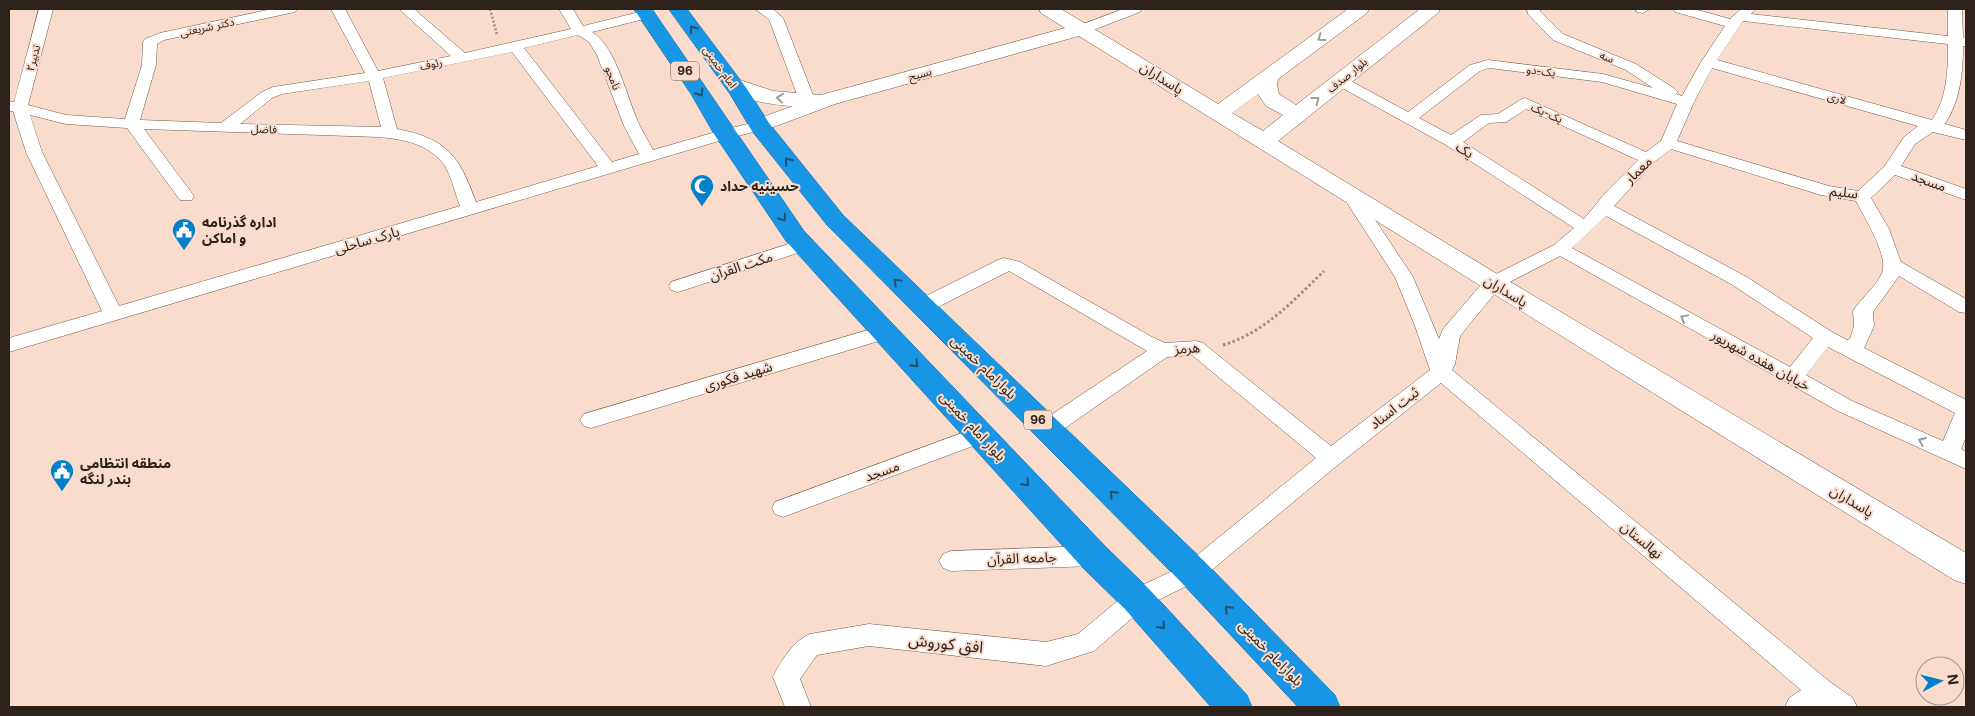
<svg xmlns="http://www.w3.org/2000/svg" width="1975" height="716" font-family="Inter,'Noto Sans Arabic',sans-serif">
	<style>
		.lines { fill: none; stroke-linecap: round; stroke-linejoin: round }
		.street-casing { stroke: #71594b; stroke-width: 1 }
		.secondary-casing { stroke: #71594b; stroke-width: 1 }
		.highway-casing { stroke: #206d9e; stroke-width: 1 }
		.path-far1 { stroke: #a38e81; stroke-width: 2.5; stroke-dasharray: 2 2; stroke-linecap: butt }
		.path { stroke: #a38e81; stroke-width: 3; stroke-dasharray: 2.5 2.5; stroke-linecap: butt }
		.street { fill: #fff; fill-rule: evenodd }
		.secondary { fill: #fff; fill-rule: evenodd }
		.highway { fill: #1995e5; fill-rule: evenodd }
		.oneway { stroke: #24506c }
		.oneway2 { stroke: #a09c98 }
		.labels { text-anchor: middle; stroke-width: 4; stroke-linejoin: round; paint-order: stroke }
		.far-street-label { font-size: 11px; fill: #2c221b; stroke: #f9dccc }
		.shield { fill: #f9dccc; stroke: #6a5a50; stroke-width: 1 }
		.shield-label { font-size: 12px; font-weight: bold; fill: #2c221b }
		.street-label { font-size: 14px; fill: #2c221b; stroke: #f9dccc }
		.poi-label { font-size: 14px; font-weight: bold; fill: #2c221b; stroke: #f9dccc; text-anchor: start }
		.near-street-label { font-size: 16px; fill: #2c221b; stroke: #f9dccc }
	</style>
	<rect width="100%" height="100%" fill="#f9dccc"/>
	<g class="lines">
		<g class="street-casing">
			<g id="street">
				<path d="M39 9H53L28 105 66 115 125 119 142 65 143 42 145 39 160 33 272 9H297L295 12 164 40 157 44 156 65 140 120 221 123 262 92 273 87 365 73 331 9H345L378 71 451 56 399 9H414L465 53 571 29 559 9H573L583 26 647 10 654 14 652 17 592 32C617 47 627 100 640 126 644 134 649 142 653 150L719 131 760 121 766 123 768 126 766 129 729 138 9 352V338L102 311 26 152 13 111H9V101L14 102ZM578 35 589 42 597 55 624 126 639 154 612 162 524 48ZM512 52 598 166 476 202C459 156 448 139 397 129L383 78ZM369 81 381 127 240 124 272 98 282 94ZM30 115 66 124 127 128 180 200H192L194 196 144 129 379 137C403 139 430 144 445 166 452 178 455 193 460 206L119 306 42 152Z"/>
				<path d="M755 9H773L783 18 815 100 812 103H802L799 100 769 19Z"/>
				<path d="M1123 9H1142L1140 12 1088 32 1083 33 1076 29 1078 26Z"/>
				<path d="M1527 9H1541L1540 11 1563 34 1636 64 1675 89 1678 92 1676 94 1682 96 1701 62 1725 26 1675 12 1673 9H1694L1730 19 1741 9H1755L1751 14 1948 36V9H1962L1963 37 1966 38V46H1963C1963 74 1960 100 1945 124L1966 130V140L1933 132 1915 144 1901 166 1966 189V200L1895 175 1871 198 1889 229 1901 262 1966 299V313L1959 312 1899 276 1873 312 1874 326 1864 348 1966 400V437L1961 449 1966 452V469L1838 411 1560 256 1500 287 1460 336 1455 364 1452 370 1830 682 1853 698 1857 707H1785L1789 698 1801 690 1441 383 1339 464 1201 579 1146 606 1094 651 1046 666 869 646 817 655 800 679 811 707H785L773 677C780 662 794 640 810 634L869 624 1046 642 1078 634 1128 592 1185 565 1316 458 1192 355 1167 357 1055 435 1047 437 1039 435 1036 429 1039 423 1147 351 1009 271 928 312 921 313 914 312 911 307 914 302 998 260 1004 258 1020 262 1152 337 1165 343 1196 341 1203 343 1331 446 1430 370 1415 326 1395 277 1342 195 1344 191H1356L1413 277 1439 339 1443 329 1486 279 1554 245 1574 228 1446 145 1335 84 1333 81 1335 78H1345L1408 112 1470 65 1488 60 1603 74 1653 88 1626 70 1553 40 1528 14ZM1743 21 1948 44C1948 71 1947 98 1932 120L1717 60ZM1489 68 1602 82 1677 104 1661 141 1646 152 1525 98 1520 100 1498 114 1481 115 1451 135 1419 118 1480 71ZM1712 68 1918 126 1904 137 1884 167 1858 191 1829 186 1677 141 1694 102ZM1526 109 1638 160 1607 191 1584 219 1463 142 1489 123 1506 122ZM1671 149 1821 195 1856 201C1864 217 1889 256 1882 273 1876 287 1861 298 1853 311L1854 326 1850 339 1847 340 1832 332 1745 276 1614 206 1654 162ZM1606 216 1731 284 1813 338 1790 367 1572 248ZM1828 347 1955 413 1943 441 1852 401 1806 375Z"/>
				<path d="M1635 9H1650L1643 13 1637 12Z"/>
				<path d="M804 239 810 241 813 245 810 249 678 292 671 290 669 286 671 282Z"/>
				<path d="M885 325 892 327 895 332 892 337 591 428 584 426 580 420 584 414Z"/>
				<path d="M981 426 989 428 992 434 989 440 783 517 775 514 772 508 775 502Z"/>
				<path d="M1093 546 1101 549 1105 556 1101 563 1093 566 951 571 943 568 939 561 943 554 951 551Z"/>
			</g>
		</g>
		<g class="secondary-casing">
			<path id="secondary" d="M1039 9H1061L1218 104 1348 9H1369L1367 13 1278 79 1277 85 1279 94 1296 105 1420 9H1440L1438 13 1278 141 1502 277 1966 553V584L1954 580 1079 36 835 104 760 132 752 131 749 126 752 121 793 106C775 105 733 100 723 84L726 80 733 78 740 80 773 91 821 95 1065 28 1041 13ZM1258 94 1266 106 1283 115 1263 131 1232 113Z"/>
		</g>
		<g class="highway-casing">
			<g id="highway">
				<path d="M634 9H652L804 231 1105 546 1149 589 1247 695 1252 707H1211L1125 609 1081 566 786 241 714 134 691 94Z"/>
				<path d="M669 9H687L747 89 769 123 843 215 1205 562 1335 695 1340 707H1298L1181 582 827 225 752 131 730 94Z"/>
			</g>
		</g>
		<path class="path-far1" d="M490 9 497 35"/>
		<path class="path" d="M1223 345C1264 333 1294 300 1324 271"/>
		<use href="#street" class="street"/>
		<use href="#secondary" class="secondary"/>
		<use href="#highway" class="highway"/>
	</g>
	<defs><path id="oneway-chevron" d="M-2-3.5L2.5 0L-2 3.5" fill="none" stroke-width="1.6" stroke-linecap="round" stroke-linejoin="round" transform="scale(1.25)"/></defs>
	<g class="oneway">
		<use href="#oneway-chevron" transform="translate(693 29) rotate(-126)"/>
		<use href="#oneway-chevron" transform="translate(700 93) rotate(57)"/>
		<use href="#oneway-chevron" transform="translate(788 161) rotate(-128)"/>
		<use href="#oneway-chevron" transform="translate(783 218) rotate(55)"/>
		<use href="#oneway-chevron" transform="translate(897 282) rotate(-135)"/>
		<use href="#oneway-chevron" transform="translate(915 364) rotate(47)"/>
		<use href="#oneway-chevron" transform="translate(1026 483) rotate(47)"/>
		<use href="#oneway-chevron" transform="translate(1113 494) rotate(-135)"/>
		<use href="#oneway-chevron" transform="translate(1228 609) rotate(-134)"/>
		<use href="#oneway-chevron" transform="translate(1162 626) rotate(48)"/>
	</g>
	<g class="oneway2">
		<use href="#oneway-chevron" transform="translate(1321 38) rotate(144)"/>
		<use href="#oneway-chevron" transform="translate(780 98) rotate(-174)"/>
		<use href="#oneway-chevron" transform="translate(1316 100) rotate(-38)"/>
		<use href="#oneway-chevron" transform="translate(1684 318) rotate(-151)"/>
		<use href="#oneway-chevron" transform="translate(1922 441) rotate(-156)"/>
	</g>
	<defs>
		<g id="mosque-pin" transform="scale(1.25)"><path d="M0 17L-7.5 6A9.5 9.5 0 1 1 7.5 6Z" fill="#0280c8" stroke="#f9dccc"/><path d="M3.5-4.9A6 6 0 1 0 3.5 4.9A5 5 0 1 1 3.5-4.9Z" fill="#fff"/></g>
		<g id="civic-pin" transform="scale(1.25)"><path d="M0 17L-7.5 6A9.5 9.5 0 1 1 7.5 6Z" fill="#0280c8" stroke="#f9dccc"/><path d="M-.6-6.5H3V-4.5H.6V-3L4-1V1h2V6H-6V1h2V-1L-.6-3ZM-1.2 2.5V6h2.4V2.5Z" fill="#fff"/></g>
	</defs>
	<g fill-rule="evenodd">
		<use href="#mosque-pin" x="702" y="186"/>
		<use href="#civic-pin" x="184" y="230"/>
		<use href="#civic-pin" x="62" y="471"/>
	</g>
	<g class="labels">
		<g class="far-street-label">
			<text transform="translate(207 27) rotate(-12)" y="4">دکتر شریعتی</text>
			<text transform="translate(1607 57) rotate(20)" y="4">سه</text>
			<text transform="translate(33 58) rotate(-75)" y="4">تدبیر۲</text>
			<text transform="translate(431 64) rotate(-12)" y="4">رئوف</text>
			<text transform="translate(720 67) rotate(54)" y="4">امام خمینی</text>
			<text transform="translate(1541 71) rotate(7)" y="4">یک-دو</text>
			<text transform="translate(920 74) rotate(-16)" y="4">بسیح</text>
			<text transform="translate(1347 75) rotate(-39)" y="4">بلوار صدف</text>
			<text transform="translate(613 78) rotate(69)" y="4">نامجو</text>
			<text transform="translate(1837 98) rotate(16)" y="4">لاری</text>
			<text transform="translate(1547 113) rotate(24)" y="4">یک-یک</text>
			<text transform="translate(264 129) rotate(2)" y="4">فاضل</text>
		</g>
		<g class="shield">
			<rect x="671" y="61.5" width="28" height="19" rx="4"/>
			<rect x="1024" y="410.5" width="28" height="19" rx="4"/>
		</g>
		<g class="shield-label">
			<text x="685" y="75">96</text>
			<text x="1038" y="424">96</text>
		</g>
		<g class="street-label">
			<text transform="translate(1162 78) rotate(32)" y="5">پاسداران</text>
			<text transform="translate(1465 150) rotate(33)" y="5">یک</text>
			<text transform="translate(1638 170) rotate(-44)" y="5">معمار</text>
			<text transform="translate(1929 181) rotate(20)" y="5">مسجد</text>
			<text transform="translate(1844 192) rotate(7)" y="5">سلیم</text>
			<text transform="translate(367 240) rotate(-16)" y="5">پارک ساحلی</text>
			<text transform="translate(741 266) rotate(-18)" y="5">مکت القرآن</text>
			<text transform="translate(1506 291) rotate(31)" y="5">پاسداران</text>
			<text transform="translate(1187 348) rotate(-4)" y="5">هرمز</text>
			<text transform="translate(1761 360) rotate(29)" y="5">خیابان هفده شهریور</text>
			<text transform="translate(984 367) rotate(44)" y="5">بلوارامام خمینی</text>
			<text transform="translate(738 376) rotate(-17)" y="5">شهید فکوری</text>
			<text transform="translate(1394 408) rotate(-38)" y="5">ثبت اسناد</text>
			<text transform="translate(973 426) rotate(47)" y="5">بلوار امام خمینی</text>
			<text transform="translate(882 471) rotate(-20)" y="5">مسجد</text>
			<text transform="translate(1852 501) rotate(31)" y="5">پاسداران</text>
			<text transform="translate(1642 540) rotate(40)" y="5">نهالستان</text>
			<text transform="translate(1022 558) rotate(-2)" y="5">جامعه القرآن</text>
			<text transform="translate(1271 653) rotate(46)" y="5">بلوارامام خمینی</text>
		</g>
		<g class="poi-label">
			<text x="720" y="191">حسینیه حداد</text>
			<text x="202" y="227">اداره گذرنامه<tspan x="202" dy="16">و اماکن</tspan></text>
			<text x="80" y="468">منطقه انتظامی<tspan x="80" dy="16">بندر لنگه</tspan></text>
		</g>
		<g class="near-street-label">
			<text transform="translate(946 643) rotate(6)" y="6">افق کوروش</text>
		</g>
	</g>
	<rect width="1975" height="716" fill="none" stroke="#2c221b" stroke-width="20"/>
	<g transform="translate(1940 681) rotate(83)"><circle r="24" fill="#f9dccc" stroke="#a79285"/>
	<path d="M0-4L9 19L0 12L-9 19Z" fill="#0280c8"/>
	<text y="-8" font-size="14" font-weight="bold" text-anchor="middle" fill="#2c221b">N</text>
	</g>
</svg>
